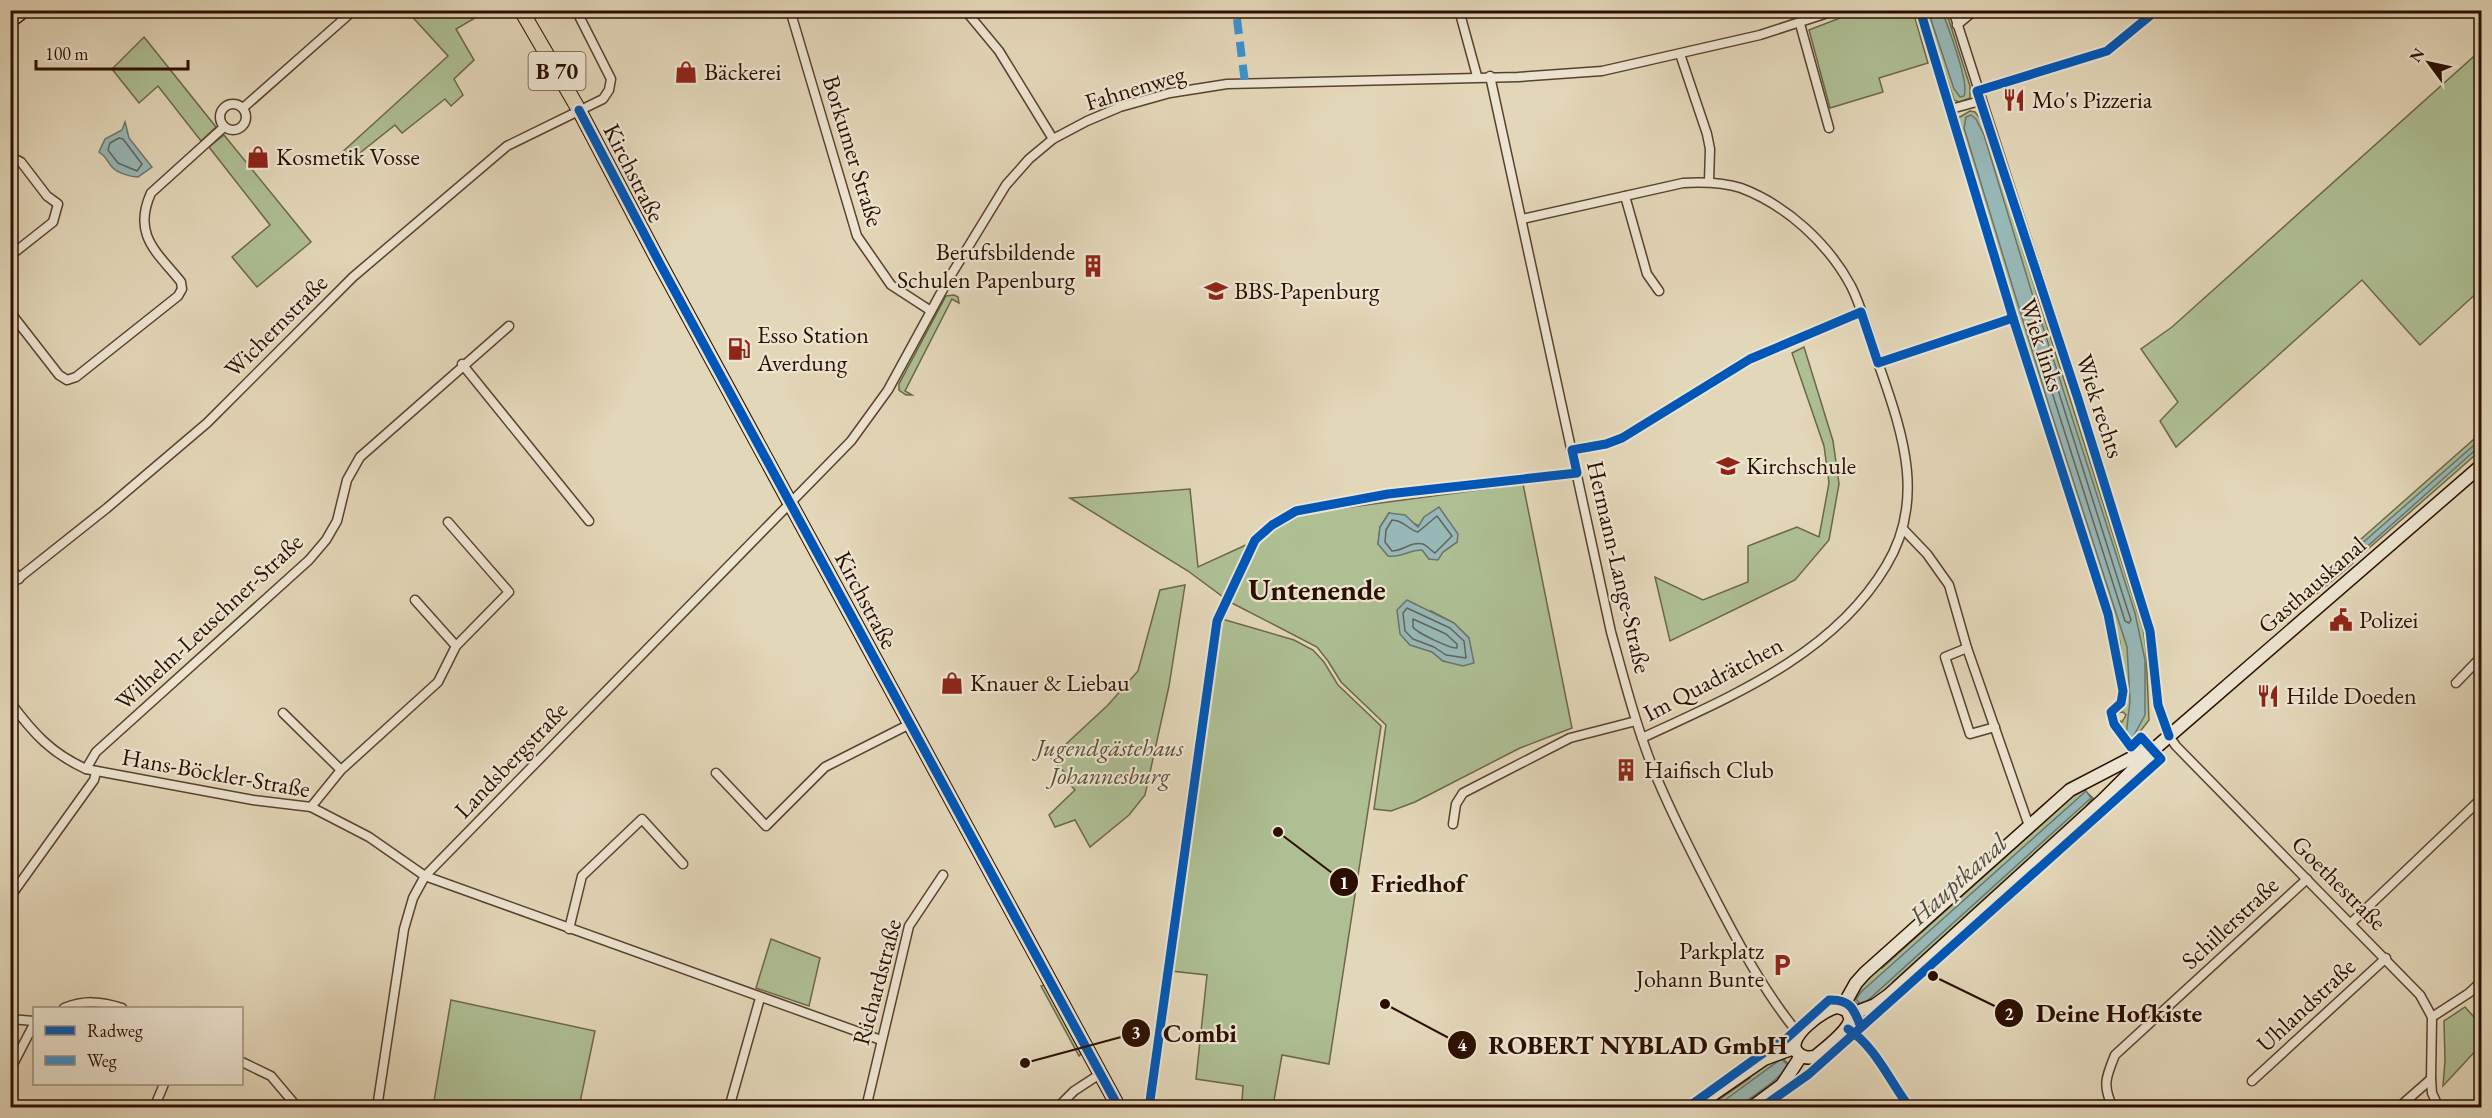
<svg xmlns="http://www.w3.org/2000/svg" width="2492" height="1118" font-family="'EB Garamond',serif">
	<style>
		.green { fill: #aebf94; stroke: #6c674a; stroke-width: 1.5; fill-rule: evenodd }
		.water { fill: #97b8b7; stroke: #6c746e; stroke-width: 1.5 }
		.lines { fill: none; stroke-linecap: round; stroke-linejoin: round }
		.shore { stroke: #61645c; stroke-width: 1.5 }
		.stream { stroke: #6c746e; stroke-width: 3 }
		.street-casing { stroke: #59412e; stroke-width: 11 }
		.secondary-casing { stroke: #2b0f00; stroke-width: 15 }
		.primary-casing { stroke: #2b0f00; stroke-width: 16 }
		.street { stroke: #ede5d2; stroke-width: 8 }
		.secondary { stroke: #ede5d2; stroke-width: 12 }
		.primary { stroke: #e3d7b9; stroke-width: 14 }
		.quiet { stroke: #3c92d0; stroke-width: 8; stroke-dasharray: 15 8; stroke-linecap: butt }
		.cycleway-casing { stroke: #ede5d2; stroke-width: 13 }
		.cycleway { stroke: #0057b8; stroke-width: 9 }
		.labels { text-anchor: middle; stroke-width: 4.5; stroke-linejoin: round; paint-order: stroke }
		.shield { fill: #ede5d2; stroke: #654f3f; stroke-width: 1.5 }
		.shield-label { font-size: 22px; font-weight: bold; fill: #2b0f00 }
		.poi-label { font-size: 24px; fill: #2b0f00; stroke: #ede5d2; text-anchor: start }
		.street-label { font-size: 24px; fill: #2b0f00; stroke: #ede5d2 }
		.park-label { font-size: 24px; font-style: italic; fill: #594d34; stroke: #ede5d2 }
		.water-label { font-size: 26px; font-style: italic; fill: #514a40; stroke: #ede5d2 }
		.district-label { font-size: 30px; font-weight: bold; fill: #2b0f00; stroke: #ede5d2 }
		.leader { fill: none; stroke: #2b0f00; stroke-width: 2 }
		.callout-dot { fill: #2b0f00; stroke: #ede5d2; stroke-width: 2 }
		.mark-label { font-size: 18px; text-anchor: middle; font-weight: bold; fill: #fff }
		.callout-label { font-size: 26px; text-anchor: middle; font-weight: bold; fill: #2b0f00; stroke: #ede5d2; stroke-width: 4.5; stroke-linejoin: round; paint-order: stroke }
	</style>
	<rect width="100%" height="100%" fill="#e3d7b9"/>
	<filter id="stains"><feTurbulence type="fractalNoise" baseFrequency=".00333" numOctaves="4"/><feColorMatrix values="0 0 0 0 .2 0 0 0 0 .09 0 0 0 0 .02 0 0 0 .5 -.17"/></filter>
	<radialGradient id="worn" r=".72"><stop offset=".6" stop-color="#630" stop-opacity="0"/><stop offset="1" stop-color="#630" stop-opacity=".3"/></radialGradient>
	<g class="green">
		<path d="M407 11H487L456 29 474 60 454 79 463 95 451 106 445 99 402 133 395 125 346 164 339 155 448 56Z"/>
		<path d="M1858 11H1913L1928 63 1879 78 1883 92 1830 108 1809 30Z"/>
		<path d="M1924 11H1946L1970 86V98L1959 102 1954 100Z"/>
		<path d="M144 37 216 127 201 141 158 86 139 103 112 69Z"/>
		<path d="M2481 50V289L2420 345 2362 280 2176 447 2160 421 2178 402 2141 349 2172 327Z"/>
		<path d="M1970 111 1975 112 1982 121 2143 629 2146 649 2149 720 2135 738 2132 739 2122 732 2114 718 2122 722 2126 715 2123 712 2115 713 2121 705 2124 696 2120 642 2057 447 1958 125V118Z"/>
		<path d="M224 135 311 242 257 287 232 257 270 225 209 147Z"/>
		<path d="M954 295 958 297 959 303 952 299 905 391 912 395H906L899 390V384L946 296Z"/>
		<path d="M1804 347 1833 441 1839 484 1829 540 1795 580 1670 641 1655 577 1703 600 1748 582V546L1797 527 1819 537 1829 483 1824 446 1792 353Z"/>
		<path d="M2481 433V450L2360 556 2352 547Z"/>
		<path d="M1523 484 1572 728 1520 748 1415 802 1391 811 1374 809 1386 725 1341 682 1328 661 1317 647 1230 602 1188 571 1070 498 1190 489 1198 567 1259 539 1298 514ZM1389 513 1457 542 1443 552 1429 559 1423 550 1378 544 1380 527ZM1431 611 1454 623 1469 638 1443 661 1432 652Z"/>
		<path d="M2345 554 2353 563 2314 596 2306 589Z"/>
		<path d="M1185 585 1169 686 1145 795 1129 815 1090 847 1075 820 1055 827 1049 815 1075 790 1062 776 1065 773 1051 758 1108 705 1138 671 1160 590Z"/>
		<path d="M1222 619 1294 640 1313 650 1324 662 1338 685 1381 726 1329 1064 1282 1055 1273 1106 1242 1101 1243 1086 1196 1079 1207 975 1171 971Z"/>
		<path d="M2082 788 2093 798 2083 810 1893 982 1892 988 1860 1007 1851 997 1875 968H1882Z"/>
		<path d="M771 939 820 958 809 1006 756 988Z"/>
		<path d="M1045 985 1081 1054 1079 1056 1041 986Z"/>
		<path d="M451 1000 595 1031 579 1107H433Z"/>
		<path d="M2465 1007 2481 1025V1045L2443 1086 2445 1061 2444 1021Z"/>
		<path d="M1781 1056 1792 1068 1784 1079 1739 1107 1707 1108 1750 1078V1071Z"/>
	</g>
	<g class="water">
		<path d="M1928 11H1942C1948 27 1970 83 1964 96L1960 97 1954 89Z"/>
		<path d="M1971 115 1976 119 1984 135 2031 290 2135 613 2145 660V715L2132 739 2126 735 2130 701 2127 647 2050 409 1964 128 1966 117Z"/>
		<path d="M125 122 129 138 152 167 138 177C131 177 118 173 113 168 107 162 108 158 99 152L105 139 122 130Z"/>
		<path d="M2481 439V445L2361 552 2358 550 2359 546Z"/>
		<path d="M1439 507 1458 534 1457 542 1443 552 1438 560 1429 559 1422 550C1409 550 1401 558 1388 556L1378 544 1380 527 1389 513 1405 515 1418 527 1424 517Z"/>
		<path d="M2345 562V565L2313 595 2310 591 2330 571Z"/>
		<path d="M1407 600 1454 623 1469 638 1474 663 1463 666 1443 661 1432 652 1410 645 1400 634 1397 610Z"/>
		<path d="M2086 791 2091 798 1866 1002 1860 1004 1856 999 1861 992Z"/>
		<path d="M1781 1059 1788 1065C1784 1076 1749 1100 1737 1106 1731 1109 1721 1107 1714 1108Z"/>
	</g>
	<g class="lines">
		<g class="shore">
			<path d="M119 138 123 139 142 164 137 171 118 163 108 150 110 143Z"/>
			<path d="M2045 357 2048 359 2053 374 2125 602 2131 620 2129 623 2125 621 2042 361Z"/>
			<path d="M1437 516 1452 536 1435 553C1431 551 1428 546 1423 544 1411 541 1403 551 1392 551L1385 542 1386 530 1392 520C1404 520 1408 530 1418 532Z"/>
			<path d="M1407 608 1450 628 1464 641 1466 658 1446 655 1434 647 1413 639 1405 631 1403 613Z"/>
			<path d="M1413 619 1446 634 1457 644V648C1451 649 1417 633 1413 627Z"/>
		</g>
		<path class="stream" d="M2297 605 2307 598"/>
		<g class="street-casing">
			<g id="street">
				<path d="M790 10 857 236 891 285 931 311"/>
				<path d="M965 10 999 51 1053 139"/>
				<path d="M1459 10 1477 76"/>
				<path d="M1920 10 2013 318 2108 614 2117 657"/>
				<path d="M1953 10 2078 399 2150 631 2158 705 2169 736 2176 746 2420 995 2432 1017 2431 1079 2432 1093 2439 1108"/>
				<path d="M1800 24 1829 128"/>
				<path d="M1957 25 1975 10"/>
				<path d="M1680 54 1707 134 1710 149 1709 182"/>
				<path d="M1490 76 1611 632C1624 679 1636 726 1654 771 1672 816 1695 859 1717 902 1741 948 1765 993 1798 1033"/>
				<path d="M1977 91 2107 51 2157 10"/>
				<circle cx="233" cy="117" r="13"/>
				<path d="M243 108 354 10"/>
				<path d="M1951 109 1980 101"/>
				<path d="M10 160 15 159 21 162 47 196 58 204 53 222 10 256"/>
				<path d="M1625 196 1647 274 1659 291"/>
				<path d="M1522 219 1683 183C1702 182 1722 182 1741 188 1786 205 1828 243 1851 286 1864 312 1871 343 1881 371 1904 437 1925 502 1886 566 1833 655 1732 696 1642 738"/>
				<path d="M10 312 59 375 67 380 76 377 178 296 182 289 181 282C157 252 132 235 151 193L224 127"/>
				<path d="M462 364 589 521"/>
				<path d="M1572 450 1606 444 1622 438 1750 359 1861 312"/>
				<path d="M1904 530 1927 554 1949 585 1967 648 2029 826"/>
				<path d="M10 566 19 579"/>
				<path d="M10 585 107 508 207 423 353 277 507 146 603 99 609 90 611 79 576 10"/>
				<path d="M415 600 456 646"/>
				<path d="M1967 648 1945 657 1970 734 1995 727"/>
				<path d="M2456 683 2482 656"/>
				<path d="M10 702C33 733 51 753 86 769L253 800 311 807 369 837 425 876 881 1040"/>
				<path d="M283 713 341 770"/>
				<path d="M86 769 96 752 309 560 326 540 337 521 347 480 360 457 509 326"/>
				<path d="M716 773 766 826 825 767 910 724"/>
				<path d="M311 807 341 770 438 682 456 646 509 592 448 522"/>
				<path d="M1453 824 1456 804 1463 793 1570 738 1636 721"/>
				<path d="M10 897 94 780 96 772"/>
				<path d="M2351 923 2482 798"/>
				<path d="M569 929 582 876 642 819 683 864"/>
				<path d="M64 1008C84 1000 101 1001 122 1008"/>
				<path d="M2432 1017 2469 993 2482 981"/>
				<path d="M10 1019 34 1021"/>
				<path d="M1848 1029C1876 1047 1890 1082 1910 1108"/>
				<path d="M242 1062 271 1076 298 1108"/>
				<path d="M10 1070 34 1024"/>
				<path d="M2252 1081 2386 958"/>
				<path d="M154 1108 164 1084"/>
				<path d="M377 1108 404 929 413 898 425 876 851 441 888 390 948 280 1006 185 1029 159 1053 139 1087 121 1120 107 1170 93 1227 84 1518 77 1602 71 1760 35 1837 10"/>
				<path d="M729 1108 760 998"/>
				<path d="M866 1108 909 926 943 875"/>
				<path d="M1057 1108 1074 1091 1100 1074"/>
				<path d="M2113 1108C2102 1085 2106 1077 2115 1055L2307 879"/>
				<path d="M2398 1108 2431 1079"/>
			</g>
		</g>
		<g class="secondary-casing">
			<g id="secondary">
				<path d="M10 22 25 10"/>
				<path d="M1837 1007C1874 1014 1825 1048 1815 1057 1808 1058 1802 1058 1797 1052 1784 1038 1824 1009 1837 1007Z"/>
				<path d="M1842 1008 1856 983 1865 973 2070 790 2145 751"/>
				<path d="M1849 1015 1875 1005 1889 995 2103 800 2153 750 2482 465"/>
				<path d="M1693 1108 1764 1059 1794 1048"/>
				<path d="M1751 1108 1782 1085 1801 1056"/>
			</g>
		</g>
		<g class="primary-casing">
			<path id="primary" d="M521 10 579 110 659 262 1119 1108"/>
		</g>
		<use href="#street" class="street"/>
		<use href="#secondary" class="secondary"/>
		<use href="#primary" class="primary"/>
		<path class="quiet" d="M1237 19 1245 83"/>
		<g class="cycleway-casing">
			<g id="cycleway">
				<path d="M2157 10 2107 51 1977 91 2078 399 2150 631 2158 705 2169 736"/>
				<path d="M579 110 659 262 1119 1108"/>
				<path d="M1848 1029C1876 1047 1890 1082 1910 1108"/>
				<path d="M1149 1108 1217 621 1255 540 1272 525 1296 511 1388 494 1577 473 1572 450 1606 444 1622 438 1750 359 1861 312 1878 363 2013 318"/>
				<path d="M1687 1108 1780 1041 1786 1039 1829 1000C1850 999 1854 1009 1861 1027"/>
				<path d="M1761 1108 1809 1074 2161 759 2141 737 2131 747 2114 724 2111 712 2121 703 2123 691 2108 614 2013 318 1920 10"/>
			</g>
		</g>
		<use href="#cycleway" class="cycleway"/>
	</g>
	<defs>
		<g id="shop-bare" transform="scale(1.8)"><path d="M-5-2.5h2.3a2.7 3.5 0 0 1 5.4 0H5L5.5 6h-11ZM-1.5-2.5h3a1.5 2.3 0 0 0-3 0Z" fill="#8f2418" stroke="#ede5d2" stroke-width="2.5" paint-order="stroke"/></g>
		<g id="restaurant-bare" transform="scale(1.8)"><path d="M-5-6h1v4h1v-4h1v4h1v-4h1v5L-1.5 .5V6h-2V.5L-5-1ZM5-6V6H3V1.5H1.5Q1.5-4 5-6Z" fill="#8f2418" stroke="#ede5d2" stroke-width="2.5" paint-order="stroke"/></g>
		<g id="building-bare" transform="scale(1.8)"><path d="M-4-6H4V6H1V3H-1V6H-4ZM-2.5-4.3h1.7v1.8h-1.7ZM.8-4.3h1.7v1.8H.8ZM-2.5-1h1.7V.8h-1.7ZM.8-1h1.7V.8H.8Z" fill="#8f2418" stroke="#ede5d2" stroke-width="2.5" paint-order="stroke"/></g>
		<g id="school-bare" transform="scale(1.8)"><path d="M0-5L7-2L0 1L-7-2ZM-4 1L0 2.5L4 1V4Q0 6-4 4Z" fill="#8f2418" stroke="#ede5d2" stroke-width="2.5" paint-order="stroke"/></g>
		<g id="fuel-bare" transform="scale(1.8)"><path d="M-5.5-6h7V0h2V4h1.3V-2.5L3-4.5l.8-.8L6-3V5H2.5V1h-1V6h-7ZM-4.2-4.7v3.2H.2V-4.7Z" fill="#8f2418" stroke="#ede5d2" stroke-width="2.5" paint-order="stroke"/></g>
		<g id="civic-bare" transform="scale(1.8)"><path d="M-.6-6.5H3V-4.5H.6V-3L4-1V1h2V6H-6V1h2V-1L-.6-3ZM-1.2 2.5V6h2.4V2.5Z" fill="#8f2418" stroke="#ede5d2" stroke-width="2.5" paint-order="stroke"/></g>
		<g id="parking-bare" transform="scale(1.8)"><path d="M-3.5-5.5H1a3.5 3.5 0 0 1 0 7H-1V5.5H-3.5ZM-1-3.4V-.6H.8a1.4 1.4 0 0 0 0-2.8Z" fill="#8f2418" stroke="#ede5d2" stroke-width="2.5" paint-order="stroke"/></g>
	</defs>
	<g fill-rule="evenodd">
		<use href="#shop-bare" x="686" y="72"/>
		<use href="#restaurant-bare" x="2014" y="100"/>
		<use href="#shop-bare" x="258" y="157"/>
		<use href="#building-bare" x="1093" y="266"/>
		<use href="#school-bare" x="1216" y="291"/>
		<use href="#fuel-bare" x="739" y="349"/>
		<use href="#school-bare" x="1728" y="466"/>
		<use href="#civic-bare" x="2341" y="620"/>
		<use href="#shop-bare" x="952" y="683"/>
		<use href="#restaurant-bare" x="2268" y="696"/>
		<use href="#building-bare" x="1626" y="770"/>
		<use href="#parking-bare" x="1782" y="965"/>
	</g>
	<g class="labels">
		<rect class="shield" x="528.5" y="52" width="57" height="38" rx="4.5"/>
		<g class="shield-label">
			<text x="557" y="79">B 70</text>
		</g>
		<g class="poi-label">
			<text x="704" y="80">Bäckerei</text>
			<text x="2032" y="108">Mo's Pizzeria</text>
			<text x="276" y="165">Kosmetik Vosse</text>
			<text x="1075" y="260" text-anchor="end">Berufsbildende<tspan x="1075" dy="28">Schulen Papenburg</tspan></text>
			<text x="1234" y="299">BBS-Papenburg</text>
			<text x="757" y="343">Esso Station<tspan x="757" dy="28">Averdung</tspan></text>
			<text x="1746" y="474">Kirchschule</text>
			<text x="2359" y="628">Polizei</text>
			<text x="970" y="691">Knauer &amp; Liebau</text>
			<text x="2286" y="704">Hilde Doeden</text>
			<text x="1644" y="778">Haifisch Club</text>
			<text x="1764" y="959" text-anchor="end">Parkplatz<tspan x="1764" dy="28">Johann Bunte</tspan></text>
		</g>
		<g class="street-label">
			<text transform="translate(1135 88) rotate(-17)" y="8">Fahnenweg</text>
			<text transform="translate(853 151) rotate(73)" y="8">Borkumer Straße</text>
			<text transform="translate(634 173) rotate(63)" y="8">Kirchstraße</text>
			<text transform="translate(276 326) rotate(-45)" y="8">Wichernstraße</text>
			<text transform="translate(2042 345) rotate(72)" y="8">Wiek links</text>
			<text transform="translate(2100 406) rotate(72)" y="8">Wiek rechts</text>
			<text transform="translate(1619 567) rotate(77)" y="8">Hermann-Lange-Straße</text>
			<text transform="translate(2312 585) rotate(-41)" y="8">Gasthauskanal</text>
			<text transform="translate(866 600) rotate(62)" y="8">Kirchstraße</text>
			<text transform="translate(209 622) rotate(-43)" y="8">Wilhelm-Leuschner-Straße</text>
			<text transform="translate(1713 679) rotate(-28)" y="8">Im Quadrätchen</text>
			<text transform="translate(511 760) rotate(-46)" y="8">Landsbergstraße</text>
			<text transform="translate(216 773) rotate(10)" y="8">Hans-Böckler-Straße</text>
			<text transform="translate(2339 883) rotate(45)" y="8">Goethestraße</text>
			<text transform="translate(2230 923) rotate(-43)" y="8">Schillerstraße</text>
			<text transform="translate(877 982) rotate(-75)" y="8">Richardstraße</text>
			<text transform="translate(2306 1005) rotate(-43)" y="8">Uhlandstraße</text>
		</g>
		<g class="park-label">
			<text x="1110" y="756">Jugendgästehaus<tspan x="1110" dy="28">Johannesburg</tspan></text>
		</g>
		<g class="water-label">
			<text transform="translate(1958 879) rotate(-42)" y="9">Hauptkanal</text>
		</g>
		<g class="district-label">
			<text x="1317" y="600">Untenende</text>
		</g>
	</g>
	<path class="leader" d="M1278 832L1344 882M1933 976L2009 1013M1025 1063L1136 1033M1385 1004L1462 1045"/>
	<g class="callout-dot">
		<circle cx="1278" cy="832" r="6"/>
		<circle cx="1933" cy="976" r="6"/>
		<circle cx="1025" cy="1063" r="6"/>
		<circle cx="1385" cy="1004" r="6"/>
		<circle cx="1344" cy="882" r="15"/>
		<circle cx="2009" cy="1013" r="15"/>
		<circle cx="1136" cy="1033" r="15"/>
		<circle cx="1462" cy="1045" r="15"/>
	</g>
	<g class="mark-label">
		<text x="1344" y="889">1</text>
		<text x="2009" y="1020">2</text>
		<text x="1136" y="1039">3</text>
		<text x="1462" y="1051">4</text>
	</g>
	<g class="callout-label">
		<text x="1418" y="892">Friedhof</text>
		<text x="2119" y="1022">Deine Hofkiste</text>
		<text x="1200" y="1042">Combi</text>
		<text x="1638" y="1054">ROBERT NYBLAD GmbH</text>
	</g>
	<rect width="2492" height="1118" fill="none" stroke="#e3d7b9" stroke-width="36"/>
	<rect x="12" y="12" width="2468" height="1094" fill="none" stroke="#2b0f00" stroke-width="3"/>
	<rect x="18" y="18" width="2456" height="1082" fill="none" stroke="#2b0f00" stroke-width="1.5"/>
	<rect x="33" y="1007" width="210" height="78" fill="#ede5d2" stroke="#9f8f7e" stroke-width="1.5"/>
	<rect x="45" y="1026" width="30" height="9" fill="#0057b8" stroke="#9f8f7e" stroke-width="1.5"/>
	<text x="87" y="1037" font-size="18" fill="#2b0f00">Radweg</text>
	<rect x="45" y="1056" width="30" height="9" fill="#3c92d0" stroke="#9f8f7e" stroke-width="1.5"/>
	<text x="87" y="1067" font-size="18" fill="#2b0f00">Weg</text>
	<g transform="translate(2429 63) rotate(303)" stroke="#ede5d2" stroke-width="4.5" paint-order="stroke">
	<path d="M0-4.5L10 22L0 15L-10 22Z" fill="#2b0f00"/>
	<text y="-9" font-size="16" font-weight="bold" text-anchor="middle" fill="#2b0f00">N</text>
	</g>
	<path d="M36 60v9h152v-9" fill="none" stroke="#2b0f00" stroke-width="3"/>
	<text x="45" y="60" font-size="18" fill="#2b0f00" stroke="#ede5d2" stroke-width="4.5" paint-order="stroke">100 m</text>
	<rect width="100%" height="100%" filter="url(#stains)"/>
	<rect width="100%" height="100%" fill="url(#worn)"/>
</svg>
